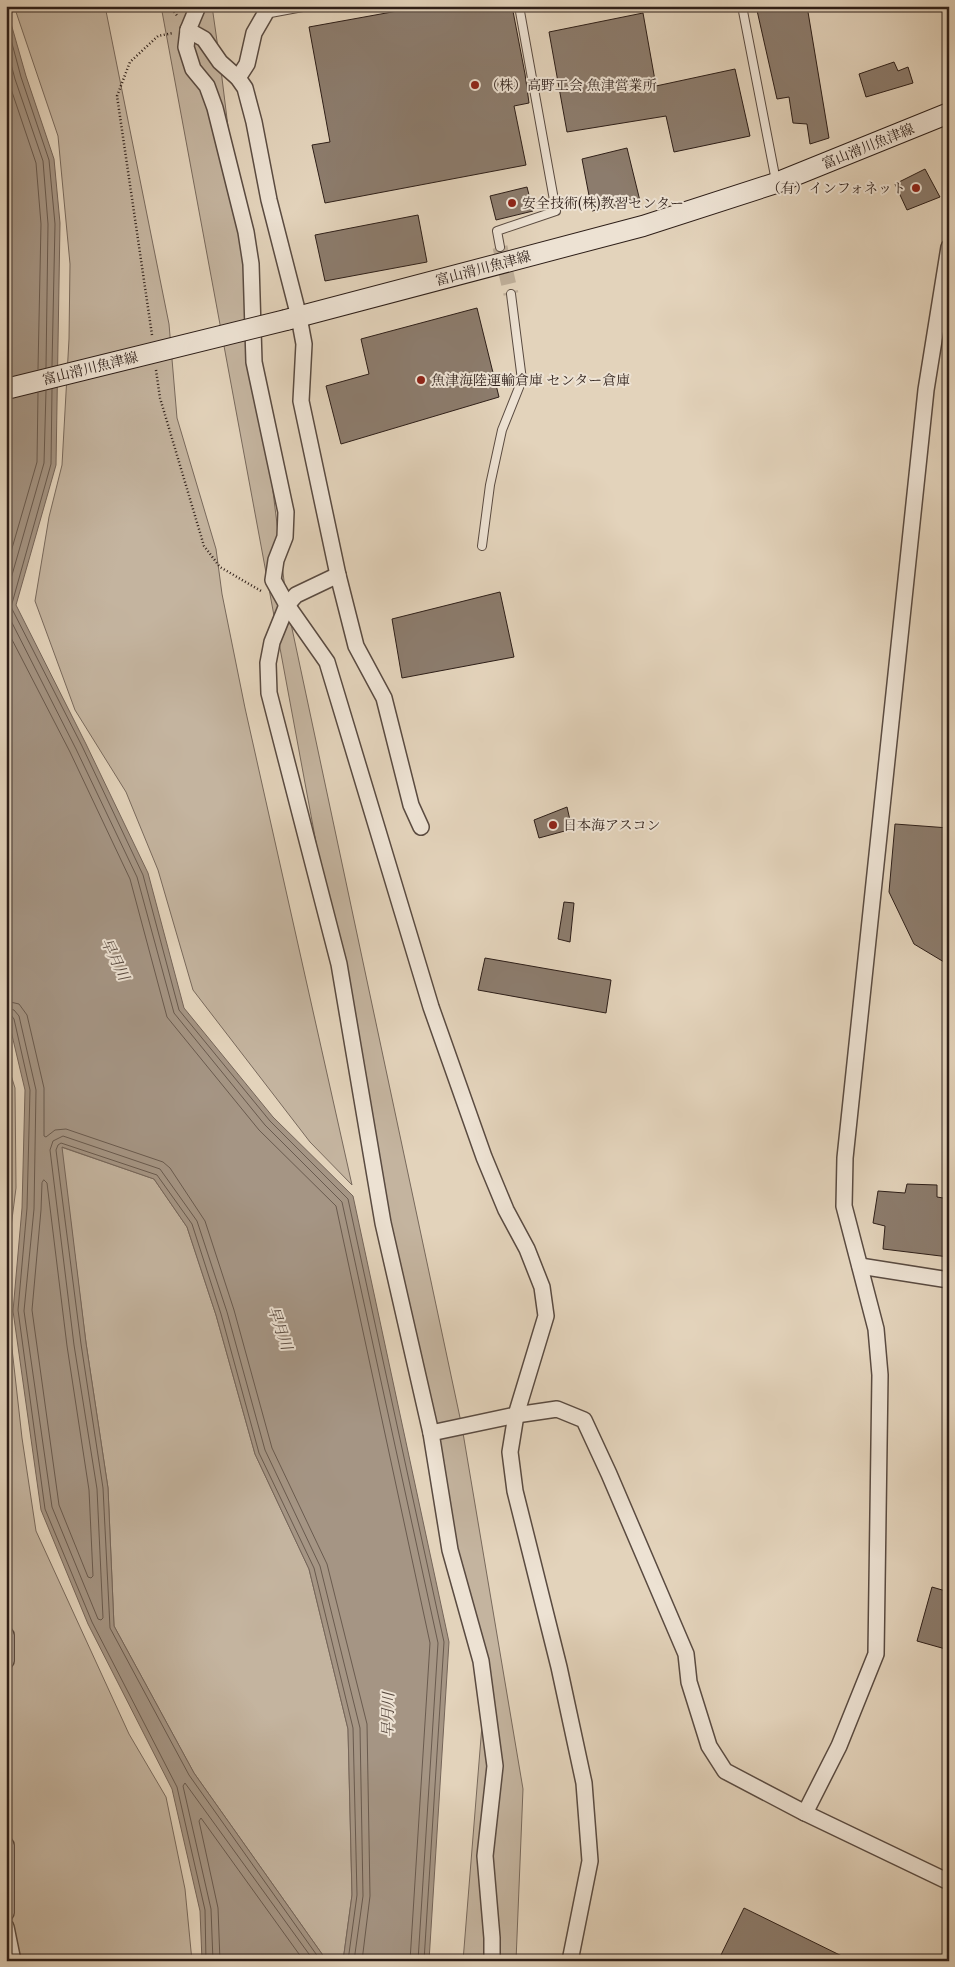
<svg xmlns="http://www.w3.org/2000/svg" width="955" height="1967" font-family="'Libre Caslon Text','Noto Serif JP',serif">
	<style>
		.green { fill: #c4b49f; stroke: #78695c }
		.water { fill: #a59584; stroke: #756559 }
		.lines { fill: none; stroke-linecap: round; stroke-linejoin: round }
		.shore { stroke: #695a4e; stroke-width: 1 }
		.building { fill: #8c7c6d; stroke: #2d1e18 }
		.street-tunnel { stroke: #bfaf9a; stroke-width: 15; stroke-dasharray: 15 8; stroke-linecap: butt }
		.lane-casing { stroke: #5a4b41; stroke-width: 10 }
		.street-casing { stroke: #5a4b41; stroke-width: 18 }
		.secondary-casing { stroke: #2d1e18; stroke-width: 22 }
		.path { stroke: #2d1e18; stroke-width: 2.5; stroke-dasharray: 1 2.5; stroke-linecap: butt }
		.lane { stroke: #ede2d3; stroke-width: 8 }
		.street { stroke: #ede2d3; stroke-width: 15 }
		.secondary { stroke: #ede2d3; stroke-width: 20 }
		.secondary-bridge-casing { stroke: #2d1e18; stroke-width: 22; stroke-linecap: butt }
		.secondary-bridge { stroke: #ede2d3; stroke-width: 20 }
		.poi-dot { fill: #8f2418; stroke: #ede2d3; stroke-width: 2 }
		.labels { text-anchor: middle; stroke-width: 4; stroke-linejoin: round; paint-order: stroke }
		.poi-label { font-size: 14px; fill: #2d1e18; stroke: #ede2d3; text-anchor: start }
		.street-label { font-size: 14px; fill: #2d1e18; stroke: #ede2d3 }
		.water-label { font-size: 15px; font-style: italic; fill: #57483e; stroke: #ede2d3 }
	</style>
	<rect width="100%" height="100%" fill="#e3d3bb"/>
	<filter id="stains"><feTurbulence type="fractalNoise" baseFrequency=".004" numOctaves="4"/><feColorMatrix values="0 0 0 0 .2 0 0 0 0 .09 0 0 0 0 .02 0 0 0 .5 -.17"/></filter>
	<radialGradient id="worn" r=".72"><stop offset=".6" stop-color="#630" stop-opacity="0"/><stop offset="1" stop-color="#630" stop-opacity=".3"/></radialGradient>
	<g class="green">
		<path d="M14 6H105L169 324 177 418 216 549 222 594 245 708 352 1185 310 1142 193 990 158 870 126 792 75 710 35 601 49 517 62 465 69 339 70 264 58 136Z"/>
		<path d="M161 6H212L220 62 287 605 462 1427 523 1789 516 1961H463L485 1688 343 988Z"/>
		<path d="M6 1059 15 1088 16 1188 6 1266Z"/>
		<path d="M61 1147 154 1179 187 1227 216 1315 255 1454 309 1569 348 1729 352 1895 343 1961H327L194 1773 114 1626 108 1488 86 1343Z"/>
		<path d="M6 1295 22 1438 36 1531 129 1734 166 1797 185 1889 192 1961H6Z"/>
	</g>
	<path class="water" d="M6 6 26 76 54 159 60 223 56 465 16 605 86 744 148 873 184 1008 273 1117 353 1196 449 1642 429 1961H343L352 1895 348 1729 309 1569 255 1454 216 1315 187 1227 154 1179 62 1147 86 1343 108 1488 114 1626 194 1773 327 1961H202L200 1911 172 1789 88 1624 41 1510 13 1311 22 1208 25 1090 6 1010Z"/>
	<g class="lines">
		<g class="shore">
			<path d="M6 21 21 77 49 160 55 224 52 366"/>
			<path d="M6 45 15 79 43 161 48 224 46 368"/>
			<path d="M6 74 36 163 41 224 38 369"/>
			<path d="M52 389 51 464 11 607 82 746 143 875 179 1010 270 1121 348 1199 444 1642 424 1961"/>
			<path d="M6 569 37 462 38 393"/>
			<path d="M6 596 44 463 46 391"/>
			<path d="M6 611 76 749 137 877 174 1013 265 1125 342 1202 438 1643 418 1961"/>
			<path d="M6 628 70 752 130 879 167 1017 259 1130 336 1206 430 1643 410 1961"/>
			<path d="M6 1001 19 1004 27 1015 44 1088V1136L46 1137 55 1130 66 1129 163 1162 170 1168 205 1221 234 1310 272 1448 327 1564 367 1724 370 1896 362 1961"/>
			<path d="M6 1008 14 1010 19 1016 36 1090 34 1209 24 1311 52 1507 98 1619 101 1620 103 1618 97 1489 74 1345 50 1150 53 1141 63 1136 160 1169 197 1221 227 1312 265 1450 320 1566 360 1728 363 1896 354 1961"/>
			<path d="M6 1015H11L14 1019 30 1090 27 1208 18 1310 45 1509 92 1622 177 1787 205 1910 206 1961"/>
			<path d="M44 1180 47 1183 67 1346 89 1490 93 1576 91 1578 88 1577 59 1505 32 1310 41 1210 42 1183Z"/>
			<path d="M213 1961 211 1909 183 1786 185 1783 314 1961"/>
			<path d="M220 1961 218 1908 199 1821 201 1818 304 1961"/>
			<path d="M321 1961 189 1775 110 1628 103 1488 81 1344 56 1150 58 1145 61 1143 157 1175 192 1224 221 1314 259 1453 314 1568 353 1728 357 1895 348 1961"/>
		</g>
	</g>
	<g class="building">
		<path d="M425 6H512L525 74 529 103 514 106 526 165 325 203 312 145 330 142 309 27Z"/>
		<path d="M756 6H807L829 138 810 144 807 124 793 123 789 97 777 99Z"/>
		<path d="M643 13 656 86 735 69 750 136 674 152 666 116 567 132 549 32Z"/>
		<path d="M894 62 898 71 908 67 913 83 866 97 859 74Z"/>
		<path d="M627 148 640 201 592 211 582 159Z"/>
		<path d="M925 169 940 197 907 210 895 184Z"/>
		<path d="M527 187 533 211 496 220 490 196Z"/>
		<path d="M418 215 427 262 325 281 315 235Z"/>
		<path d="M477 308 499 397 341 444 326 386 369 374 361 339Z"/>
		<path d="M500 592 514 657 402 678 392 619Z"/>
		<path d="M567 807 572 829 539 838 534 820Z"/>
		<path d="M895 824 949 828V965L914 944 889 892Z"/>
		<path d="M564 902 574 903 570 942 558 939Z"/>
		<path d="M485 958 611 980 606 1013 478 990Z"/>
		<path d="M907 1184 937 1185V1197L949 1199V1257L883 1249 885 1226 873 1223 878 1191 905 1193Z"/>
		<path d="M932 1587 949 1592V1650L917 1641Z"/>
		<path d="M744 1908 852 1961H718Z"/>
	</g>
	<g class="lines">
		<path class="street-tunnel" d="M500 247 511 294"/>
		<g class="lane-casing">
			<g id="lane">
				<path d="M742 6 776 181"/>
				<path d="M265 14 308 6"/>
				<path d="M500 247 497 231 556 211 519 6"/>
				<path d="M482 546 490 485 502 430 522 380 511 294"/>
			</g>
		</g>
		<g class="street-casing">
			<g id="street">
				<path d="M198 6 188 30 204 39 220 62 238 78 245 88 254 122 269 200 299 317 304 344 301 401 338 575 356 646 384 698 411 805 421 827"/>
				<path d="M188 30 186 47 193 69 207 86 215 108 246 232 251 264 254 362 286 512 285 537 276 560 273 580 287 605 327 662 431 1007 484 1157 506 1210 527 1249 542 1287 546 1316 516 1415 510 1452 515 1491 559 1667 584 1783 590 1861 570 1961"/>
				<path d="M238 78 247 64 254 33 265 14"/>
				<path d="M338 575 296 595 287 605 272 642 268 663 269 693 339 964 383 1223 431 1433 450 1550 481 1661 495 1766 485 1856 492 1938V1961"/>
				<path d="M860 1266 949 1280"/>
				<path d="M431 1433 516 1415 557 1409 584 1420 609 1474 686 1654 689 1682 709 1746 725 1771 805 1813 949 1882"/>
				<path d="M6 1635V1661"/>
				<path d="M805 1813 839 1746 876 1654 880 1375 876 1329 844 1206 845 1158 926 390 949 247"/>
				<path d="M6 1845V1913"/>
				<path d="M6 1927 13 1961"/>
			</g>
		</g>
		<g class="secondary-casing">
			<path id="secondary" d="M286 320 643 226 776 183 949 113"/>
		</g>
		<g class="path">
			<path d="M170 6 178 17"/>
			<path d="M152 335 117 96 130 62 158 36 173 33"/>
			<path d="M156 370 160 398 204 546 220 567 261 591"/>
		</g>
		<use href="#lane" class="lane"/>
		<use href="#street" class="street"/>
		<use href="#secondary" class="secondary"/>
		<g class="secondary-bridge-casing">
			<path id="secondary-bridge" d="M6 389 286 320"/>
		</g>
		<use href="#secondary-bridge" class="secondary-bridge"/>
	</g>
	<g class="poi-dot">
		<circle cx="475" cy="85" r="5"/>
		<circle cx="916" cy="188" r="5"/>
		<circle cx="512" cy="203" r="5"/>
		<circle cx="421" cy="380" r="5"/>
		<circle cx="553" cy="825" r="5"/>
	</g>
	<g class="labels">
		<g class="poi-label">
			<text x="485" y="90">（株）高野工会 魚津営業所</text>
			<text x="906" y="193" text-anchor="end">（有）インフォネット</text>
			<text x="522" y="208">安全技術(株)教習センター</text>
			<text x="431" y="385">魚津海陸運輸倉庫 センター倉庫</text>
			<text x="563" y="830">日本海アスコン</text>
		</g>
		<g class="street-label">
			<text transform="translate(868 146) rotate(-22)" y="5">富山滑川魚津線</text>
			<text transform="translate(483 268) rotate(-15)" y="5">富山滑川魚津線</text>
			<text transform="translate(90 368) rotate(-14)" y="5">富山滑川魚津線</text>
		</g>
		<g class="water-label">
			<text transform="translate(115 959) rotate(64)" y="5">早月川</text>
			<text transform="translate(280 1328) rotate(71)" y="5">早月川</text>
			<text transform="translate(388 1715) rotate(-89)" y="5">早月川</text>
		</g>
	</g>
	<rect width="955" height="1967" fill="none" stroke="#e3d3bb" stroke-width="25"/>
	<rect x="8" y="8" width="940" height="1952" fill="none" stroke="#2d1e18" stroke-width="2.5"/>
	<rect x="12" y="12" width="930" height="1942" fill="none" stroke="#2d1e18"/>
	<rect width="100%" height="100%" filter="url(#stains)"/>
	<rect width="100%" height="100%" fill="url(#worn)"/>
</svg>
